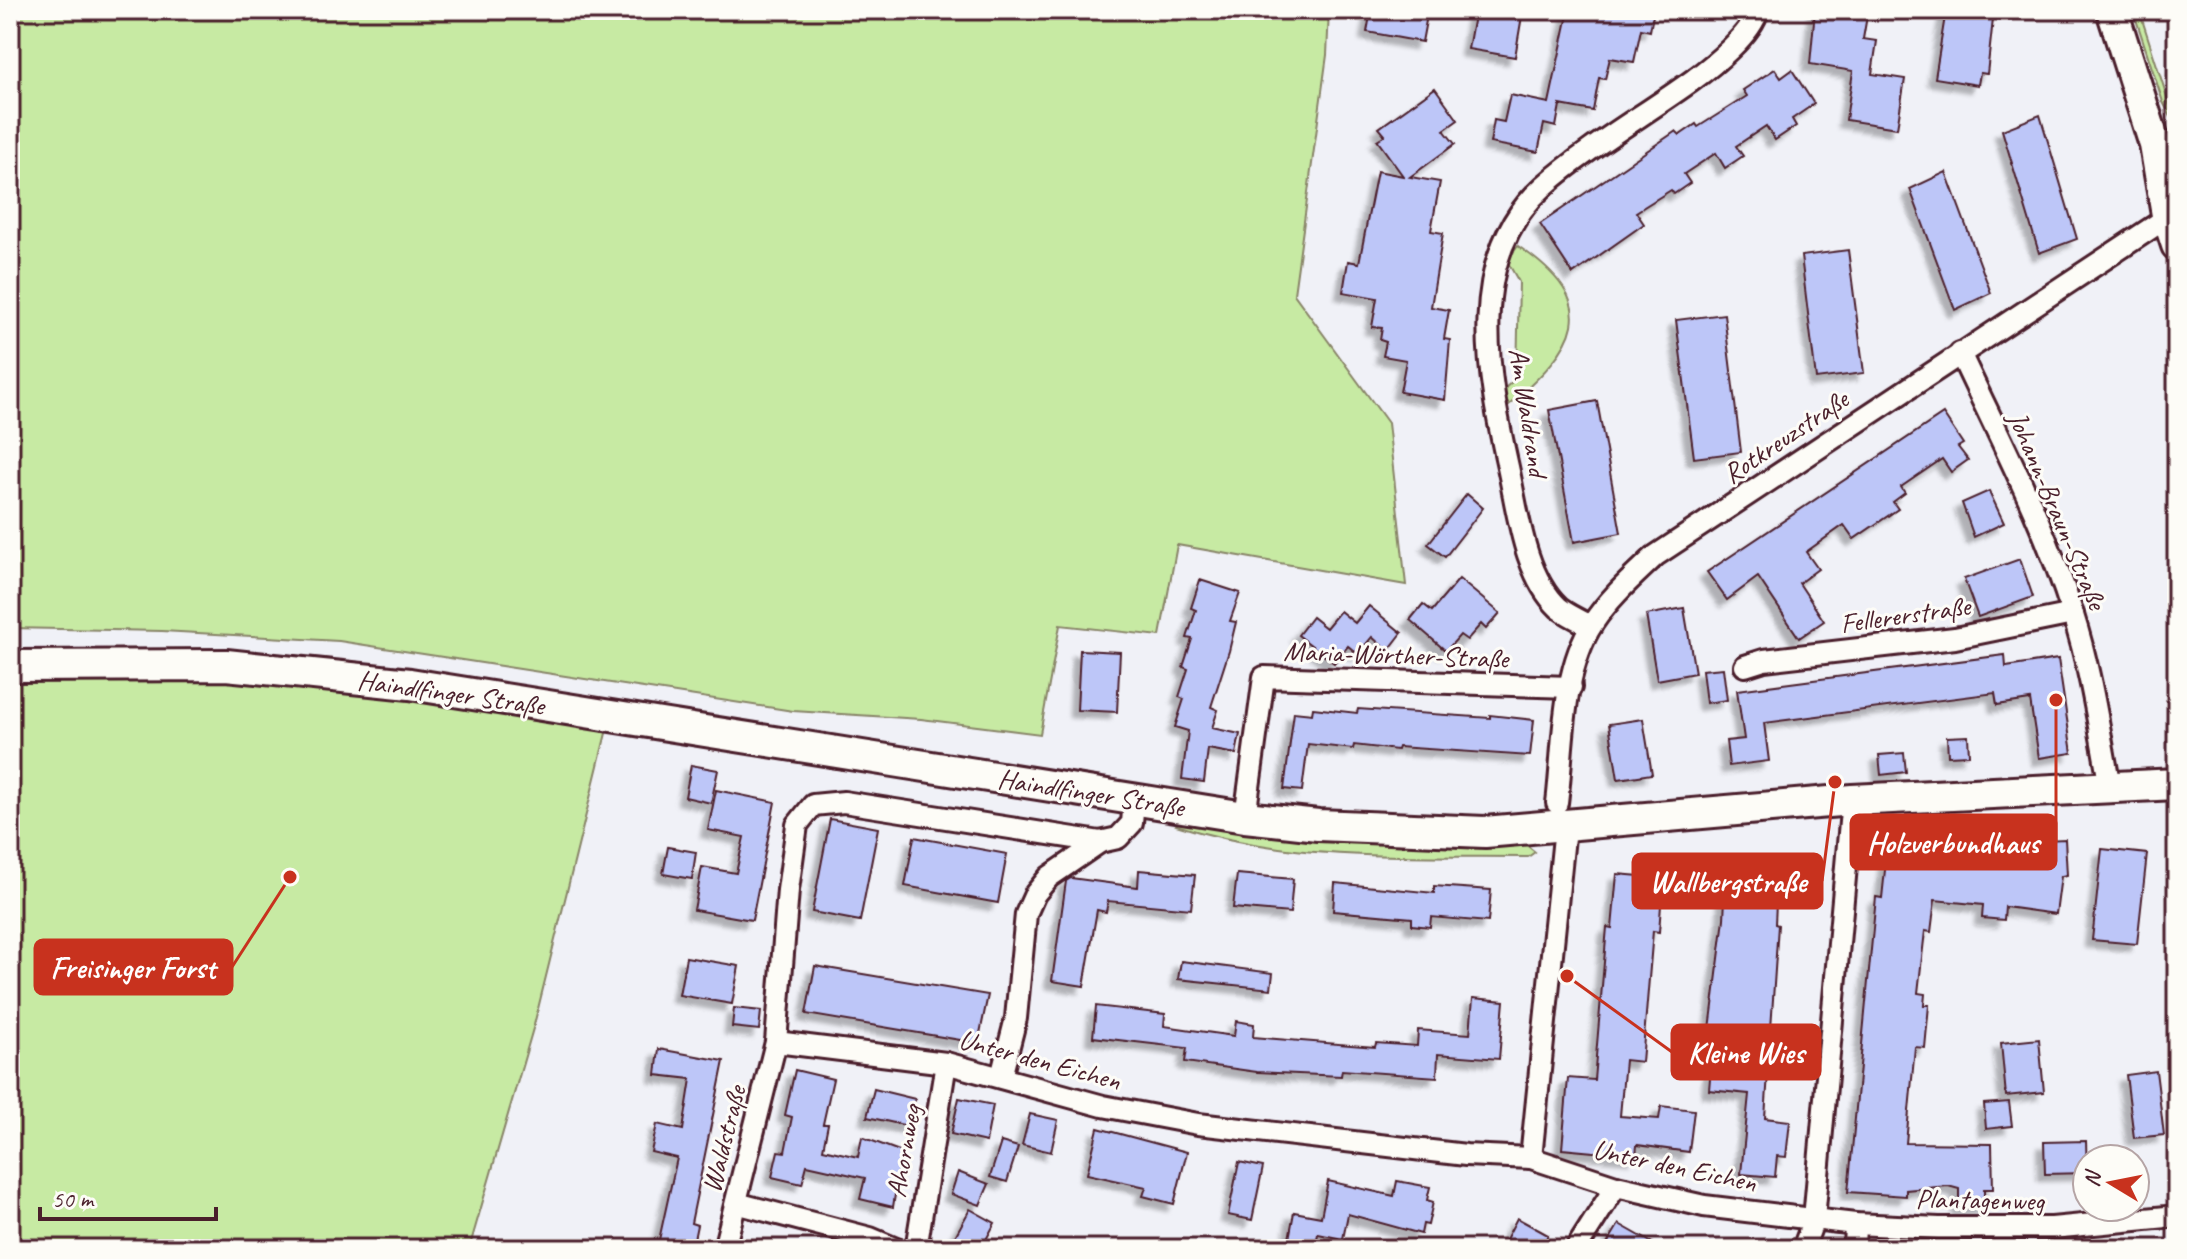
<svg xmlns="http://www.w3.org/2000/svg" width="2187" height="1259" font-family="Caveat,sans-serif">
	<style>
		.green { fill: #c7eaa3; stroke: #888467; stroke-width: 2 }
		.building { fill: #bdc6f8; stroke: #4a1f2b; stroke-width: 2; filter: url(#shadow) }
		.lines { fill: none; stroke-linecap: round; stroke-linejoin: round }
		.street-casing { stroke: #4a1f2b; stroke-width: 26 }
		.secondary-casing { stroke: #4a1f2b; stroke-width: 36 }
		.street { stroke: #fdfcf7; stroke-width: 20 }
		.secondary { stroke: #fdfcf7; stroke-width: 30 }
		.labels { text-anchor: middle; stroke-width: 6; stroke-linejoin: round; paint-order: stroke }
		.street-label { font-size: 28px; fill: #4a1f2b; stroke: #fdfcf7 }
		.leader { fill: none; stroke: #c8321e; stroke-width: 3 }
		.callout-dot { fill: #c8321e; stroke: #fdfcf7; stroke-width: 3 }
		.callout { fill: #c8321e; stroke: #c8321e; stroke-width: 3 }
		.callout-label { font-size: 30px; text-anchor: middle; font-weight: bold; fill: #fff }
	</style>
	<defs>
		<filter id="shadow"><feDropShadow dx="-7" dy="7" stdDeviation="2" flood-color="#0004"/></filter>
	</defs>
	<rect width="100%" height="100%" fill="#f0f1f7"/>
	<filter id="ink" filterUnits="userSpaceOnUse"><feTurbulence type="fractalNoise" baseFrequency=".0125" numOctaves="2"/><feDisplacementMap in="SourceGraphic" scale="16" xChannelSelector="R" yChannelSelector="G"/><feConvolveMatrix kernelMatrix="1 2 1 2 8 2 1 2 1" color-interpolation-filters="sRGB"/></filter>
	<g filter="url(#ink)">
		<g class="green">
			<path d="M10 10H1329L1327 55 1294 294 1388 423 1406 585 1177 545 1160 636 1060 625 1040 734 921 719 793 711 339 641 162 631 10 628Z"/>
			<path d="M2133 10H2139L2177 128 2163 102Z"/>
			<path d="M1518 246C1606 306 1577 345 1509 405L1502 391 1517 377 1519 282 1507 261Z"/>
			<path d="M10 680 276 681 415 696 607 729 534 1025 469 1249H10Z"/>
			<path d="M1181 820 1524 843 1535 852 1528 857C1410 856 1289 862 1176 825Z"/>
		</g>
		<g class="building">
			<path d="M1371 10H1428L1422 42 1367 32Z"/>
			<path d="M1475 10H1523L1515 57 1468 49Z"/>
			<path d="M1569 10H1654L1650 31 1641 29 1634 62 1610 58 1605 79 1599 78 1593 111 1560 105 1556 127 1544 124 1538 152 1490 143 1494 120 1504 122 1510 95 1549 103Z"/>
			<path d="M1815 10H1868L1863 39 1877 41 1872 74 1905 79 1897 128 1846 120 1853 71 1810 64Z"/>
			<path d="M1946 10H1994L1987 74 1980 73 1978 85 1935 78Z"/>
			<path d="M1775 69 1781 78 1792 70 1814 104 1792 119 1796 126 1775 140 1766 126 1736 146 1743 156 1725 168 1716 153 1684 174 1690 183 1674 194 1671 190 1636 212 1644 224 1573 274 1540 224 1676 131 1680 135 1696 124 1698 127 1747 96 1743 90Z"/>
			<path d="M1435 88 1458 120 1444 130 1455 144 1410 177 1440 182 1431 231 1443 233 1431 307 1449 310 1444 339 1450 340 1445 400 1400 392 1406 360 1383 356 1386 342 1380 340 1382 328 1372 327 1377 298 1343 292 1348 261 1359 263 1377 171 1403 176 1377 140 1385 135 1379 128Z"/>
			<path d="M2040 115 2077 239 2039 253 2002 130Z"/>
			<path d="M1946 172 1991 293 1955 310 1910 189Z"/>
			<path d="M1848 250 1864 373 1816 379 1801 256Z"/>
			<path d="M1724 314 1741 452 1694 458 1676 320Z"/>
			<path d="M1597 401 1621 533 1574 542 1549 410Z"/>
			<path d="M1943 414 1963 444 1958 447 1968 460 1951 472 1942 459 1901 487 1905 493 1893 502 1898 509 1854 539 1844 525 1806 552 1818 569 1799 583 1824 621 1799 638 1758 577 1727 600 1707 572Z"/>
			<path d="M1989 491 2004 523 1974 537 1962 503Z"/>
			<path d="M1467 494 1483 508 1445 557 1428 544Z"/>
			<path d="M2020 559 2033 597 1978 617 1964 579Z"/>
			<path d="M1459 579 1500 613 1486 629 1481 624 1467 640 1460 635 1446 651 1410 620 1423 604 1432 611Z"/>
			<path d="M1200 580 1240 593 1230 621 1236 622 1229 651 1211 707 1218 710 1212 728 1240 734 1236 754 1208 749 1204 782 1182 779 1188 731 1175 727 1184 699 1179 697 1188 669 1183 667 1192 639 1187 638 1196 610 1191 608Z"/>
			<path d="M1369 606 1402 633 1388 651 1372 637 1358 654 1348 646 1334 663 1298 635 1312 617 1326 628 1340 611 1355 623Z"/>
			<path d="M1684 608 1695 673 1657 680 1646 615Z"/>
			<path d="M1080 650 1120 652 1117 712 1077 710Z"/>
			<path d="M2005 655 2006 667 2058 659 2072 753 2039 758 2030 700 1997 705 1995 693 1764 723 1769 761 1729 766 1726 741 1744 739 1737 690Z"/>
			<path d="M1723 668 1727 700 1706 703 1702 670Z"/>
			<path d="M1313 708 1357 713 1358 709 1490 718V715L1534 720 1530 756 1398 747 1397 750 1354 745 1353 749 1308 744 1302 791 1284 789 1294 712 1312 714Z"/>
			<path d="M1643 719 1652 774 1618 779 1609 724Z"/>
			<path d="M1968 736 1969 755 1948 756 1947 737Z"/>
			<path d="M1904 753 1906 772 1881 775 1879 755Z"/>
			<path d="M691 765 718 770 711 803 685 797Z"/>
			<path d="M716 790 775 802 752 920 694 910 702 867 736 873 744 837 708 830Z"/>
			<path d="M830 819 878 828 860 921 812 912Z"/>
			<path d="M914 837 1007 854 998 903 905 886Z"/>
			<path d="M2065 839 2067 875 2061 876 2056 914 2005 907 2004 920 1982 918 1983 905 1935 900 1931 932 1925 931 1918 993 1925 994 1924 1005H1929L1925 1048 1915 1047 1906 1143 1992 1144 1993 1189H1984V1207L1959 1208V1189L1948 1186 1906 1190V1196L1848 1192 1876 897 1882 898 1887 851 1969 859 1970 846 2006 849 2005 842Z"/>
			<path d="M668 847 696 852 692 879 663 874Z"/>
			<path d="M2102 849 2147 854 2137 944 2092 940Z"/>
			<path d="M1727 857 1778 860 1775 924 1778 925 1765 1118 1790 1121 1786 1157 1777 1156 1775 1177 1741 1174 1749 1094 1709 1090 1714 1029H1710L1724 919Z"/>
			<path d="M1139 870 1195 875 1191 909 1108 901 1106 912 1097 910 1084 986 1052 981 1066 881 1071 878 1138 887Z"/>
			<path d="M1237 874 1293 879 1290 913 1233 908Z"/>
			<path d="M1617 874 1663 878 1659 932 1653 931 1642 1062 1625 1060 1620 1116 1659 1119 1661 1106 1694 1110 1689 1152 1637 1145 1636 1156 1562 1149 1568 1078 1594 1080 1607 927 1612 928Z"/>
			<path d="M1335 883 1434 893V886L1491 890 1488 922 1431 917 1430 927 1412 925V918L1333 911Z"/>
			<path d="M686 957 739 966 732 1004 679 995Z"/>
			<path d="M1181 961 1273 973 1271 989 1178 979Z"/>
			<path d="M815 966 988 995 978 1043 806 1014Z"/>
			<path d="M1473 998 1504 1001 1499 1059 1438 1054 1437 1077 1342 1070 1341 1076 1257 1072 1185 1062 1187 1048 1093 1037 1096 1006 1165 1014 1164 1026 1234 1036 1236 1021 1254 1024 1253 1037 1375 1047 1376 1043 1417 1046 1418 1030 1470 1034Z"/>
			<path d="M734 1008 761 1011 759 1030 732 1027Z"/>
			<path d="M2039 1039 2044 1092 2006 1096 2001 1043Z"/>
			<path d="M659 1049 724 1061 691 1223 697 1225 692 1249H657L677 1158 651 1152 657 1124 683 1130 691 1079 656 1075Z"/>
			<path d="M795 1070 833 1079 823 1124H828L823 1149 858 1157 862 1137 902 1152 893 1207 860 1199 865 1178 807 1165 802 1184 772 1177 778 1151 785 1152 792 1117 785 1115Z"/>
			<path d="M2156 1071 2164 1135 2134 1138 2126 1075Z"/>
			<path d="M874 1089 915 1099 908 1126 867 1117Z"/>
			<path d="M959 1098 993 1105 986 1142 951 1134Z"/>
			<path d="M2009 1102 2012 1126 1986 1129 1984 1104Z"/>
			<path d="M1030 1114 1058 1120 1051 1152 1022 1145Z"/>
			<path d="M1098 1128 1187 1152 1174 1204 1143 1196 1146 1187 1087 1174Z"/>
			<path d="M2086 1141 2087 1173 2045 1174 2044 1142Z"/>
			<path d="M1001 1142 1018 1147 1007 1182 990 1177Z"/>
			<path d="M1239 1162 1263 1167 1252 1220 1228 1215Z"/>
			<path d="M958 1172 989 1184 980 1205 951 1194Z"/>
			<path d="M1328 1181 1394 1196 1397 1181 1430 1187 1427 1200 1433 1202 1428 1225 1423 1224 1421 1234 1348 1214 1343 1239 1318 1234 1316 1244 1289 1239 1294 1212 1321 1217Z"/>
			<path d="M970 1209 995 1223 981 1249H948Z"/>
			<path d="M1517 1218 1548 1235 1540 1249H1501Z"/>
			<path d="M1619 1224 1663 1249H1604Z"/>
		</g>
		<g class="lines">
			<g class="street-casing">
				<g id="street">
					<path d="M1960 353C2000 439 2045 524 2073 615 2091 671 2099 729 2110 787"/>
					<path d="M1591 626C1581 621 1568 615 1559 608 1524 575 1518 512 1508 467 1488 376 1464 257 1544 186 1587 148 1646 114 1693 80 1712 66 1752 34 1758 10"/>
					<path d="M1745 666 1764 660 1955 638 2073 614"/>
					<path d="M1557 803C1564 747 1561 672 1593 623 1610 597 1633 577 1655 556L2177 211"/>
					<path d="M1245 817 1264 677 1571 687"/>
					<path d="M1100 842 844 802 813 805 797 825 788 890 776 1042 946 1063 1103 1106 1198 1124 1466 1155 1531 1158 1616 1186 1704 1206 1855 1224 1939 1228H2052L2177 1216"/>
					<path d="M1001 1077 1016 1018 1026 914 1035 894 1049 877 1100 842 1118 838 1132 823 1134 799"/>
					<path d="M1531 1158 1565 827"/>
					<path d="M736 1203 870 1238 896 1249"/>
					<path d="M724 1249 776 1042"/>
					<path d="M916 1249 946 1063"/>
					<path d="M1576 1249 1616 1186"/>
					<path d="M1803 1249 1814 1219 1852 800"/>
					<path d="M1854 1249 1855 1224"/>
				</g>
			</g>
			<g class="secondary-casing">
				<g id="secondary">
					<path d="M2112 10 2155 145 2167 215 2177 245"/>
					<path d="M10 666 226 665 410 684 1245 817 1318 825 1485 832 1852 800 2177 784"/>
				</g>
			</g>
			<use href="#street" class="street"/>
			<use href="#secondary" class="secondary"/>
		</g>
	</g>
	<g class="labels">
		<g class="street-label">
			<text transform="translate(1529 412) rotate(81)" y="10">Am Waldrand</text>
			<text transform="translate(1785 436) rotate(-34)" y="10">Rotkreuzstraße</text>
			<text transform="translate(2058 510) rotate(67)" y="10">Johann-Braun-Straße</text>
			<text transform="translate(1905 614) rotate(-8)" y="10">Fellererstraße</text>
			<text transform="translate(1396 654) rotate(2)" y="10">Maria-Wörther-Straße</text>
			<text transform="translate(451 692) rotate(8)" y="10">Haindlfinger Straße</text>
			<text transform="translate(1091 792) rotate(9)" y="10">Haindlfinger Straße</text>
			<text transform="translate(1040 1059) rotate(15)" y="10">Unter den Eichen</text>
			<text transform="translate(723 1139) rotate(-76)" y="10">Waldstraße</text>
			<text transform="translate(903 1151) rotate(-80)" y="10">Ahornweg</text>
			<text transform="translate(1675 1165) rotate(12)" y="10">Unter den Eichen</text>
			<text transform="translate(1980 1199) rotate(1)" y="10">Plantagenweg</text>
		</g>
	</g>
	<path class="leader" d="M2056 700L2056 842M1835 782L1822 881M290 877L232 967M1567 976L1672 1052"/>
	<g class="callout-dot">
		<circle cx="2056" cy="700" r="8"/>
		<circle cx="1835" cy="782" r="8"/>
		<circle cx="290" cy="877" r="8"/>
		<circle cx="1567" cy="976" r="8"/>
	</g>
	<g class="callout">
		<rect x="1851" y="815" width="205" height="54" rx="8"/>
		<rect x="1633" y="854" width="189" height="54" rx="8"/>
		<rect x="35" y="940" width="197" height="54" rx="8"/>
		<rect x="1672" y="1025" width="148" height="54" rx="8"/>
	</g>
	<g class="callout-label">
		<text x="1953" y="853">Holzverbundhaus</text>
		<text x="1728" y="892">Wallbergstraße</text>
		<text x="133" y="978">Freisinger Forst</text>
		<text x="1746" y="1063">Kleine Wies</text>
	</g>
	<rect width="2187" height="1259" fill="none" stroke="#fdfcf7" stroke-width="40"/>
	<rect x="20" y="20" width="2147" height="1219" fill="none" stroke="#4a1f2b" stroke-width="3" filter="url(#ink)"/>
	<g transform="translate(2111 1183) rotate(280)"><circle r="38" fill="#fdfcf7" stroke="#b5a4a5" stroke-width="2"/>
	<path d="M0-6L14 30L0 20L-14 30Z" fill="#c8321e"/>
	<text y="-12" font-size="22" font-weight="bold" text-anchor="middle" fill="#4a1f2b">N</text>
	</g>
	<path d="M40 1207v12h176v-12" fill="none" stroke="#4a1f2b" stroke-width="4"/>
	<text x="52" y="1207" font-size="24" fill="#4a1f2b" stroke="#fdfcf7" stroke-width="6" paint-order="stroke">50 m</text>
</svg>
